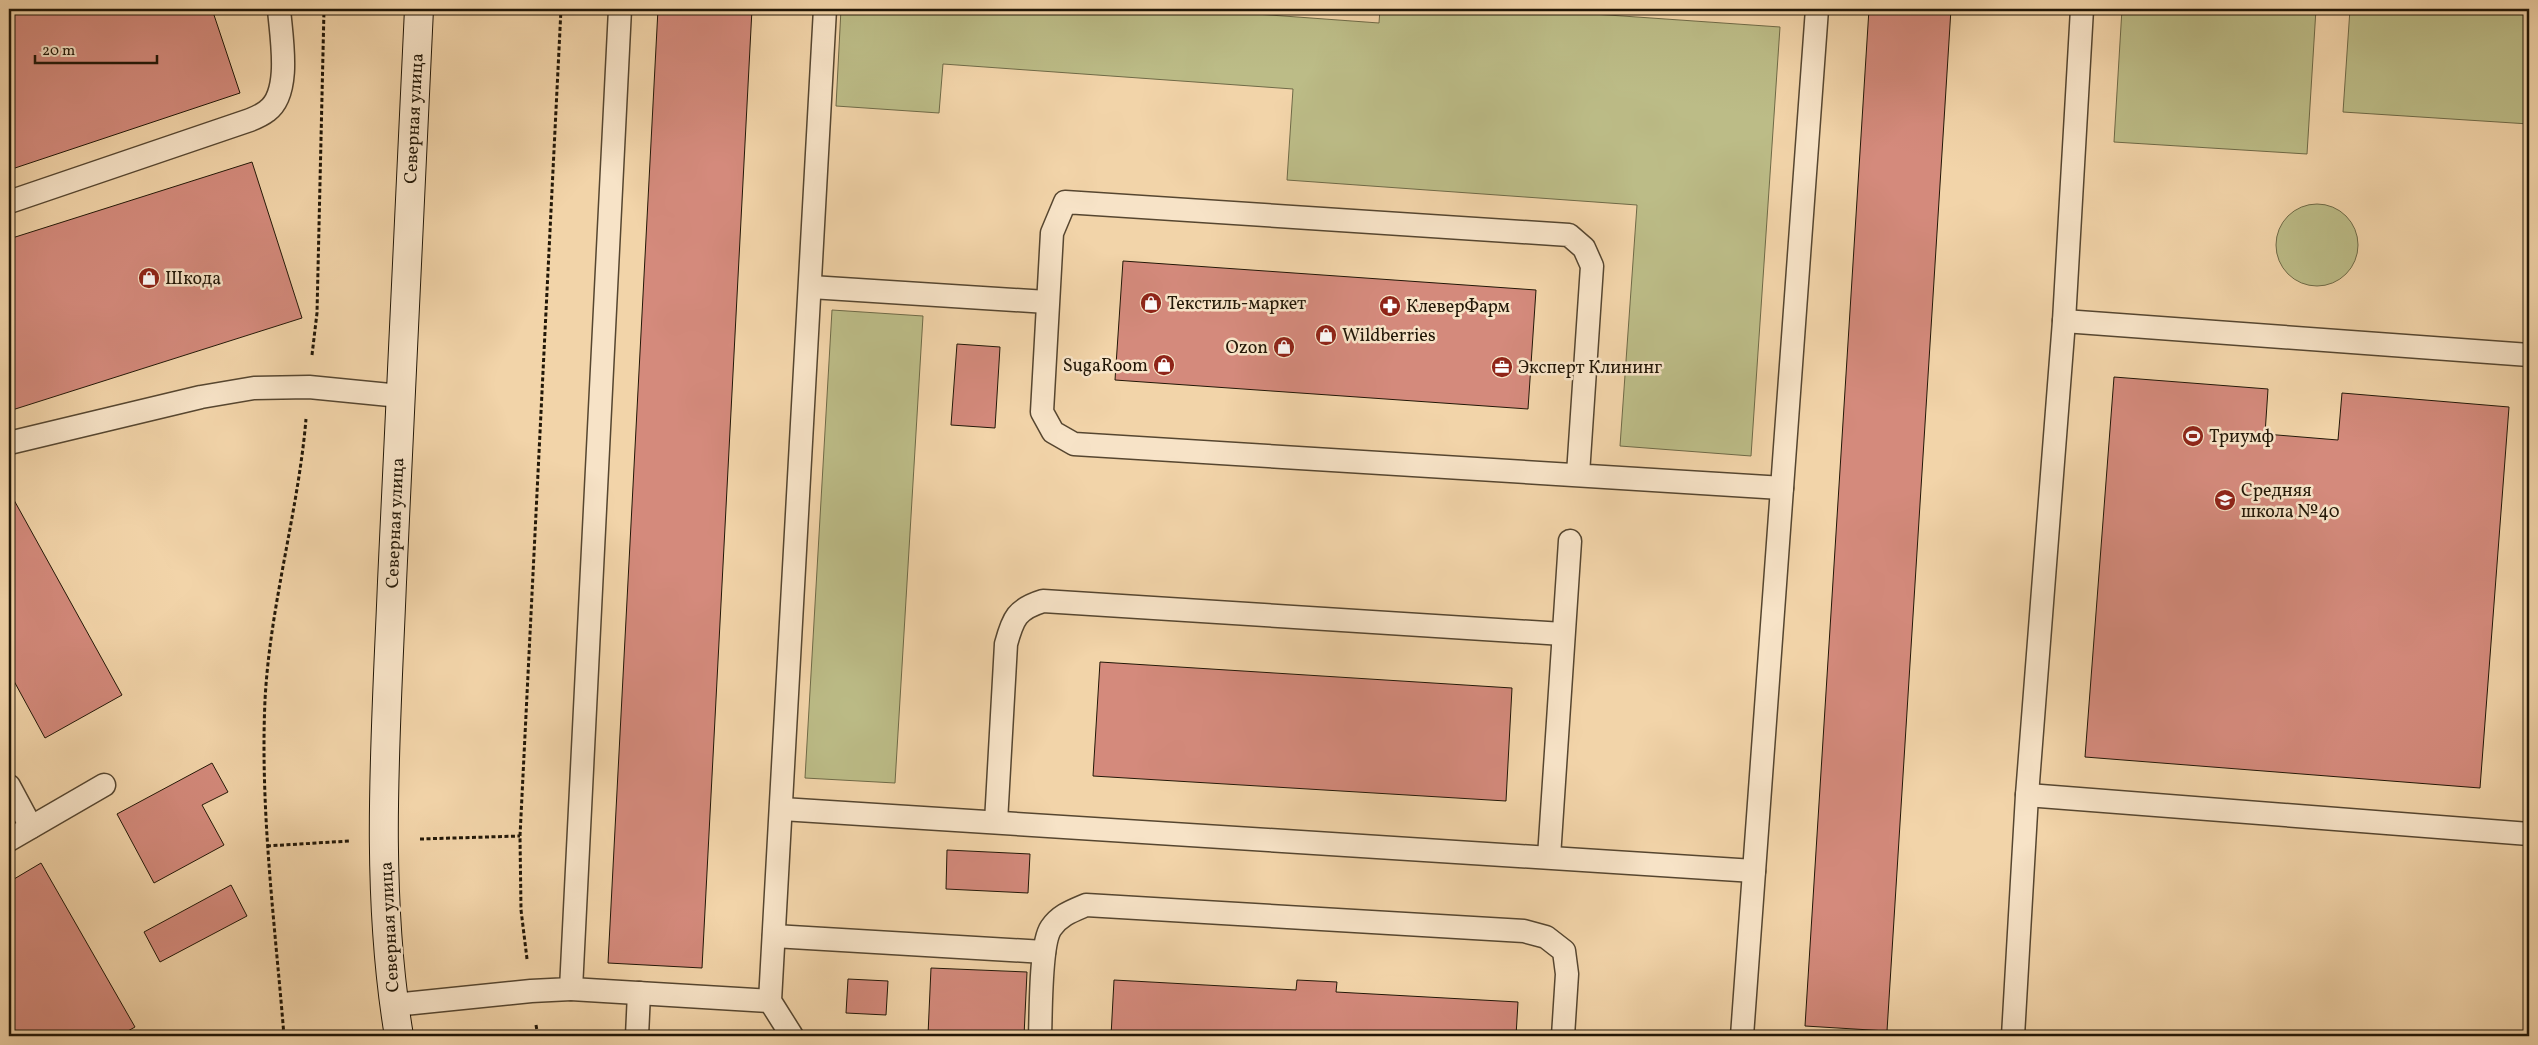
<svg xmlns="http://www.w3.org/2000/svg" width="2538" height="1045" font-family="Vollkorn,serif">
	<style>
		.green { fill: #bcbc87; stroke: #6f6a47 }
		.building { fill: #d48a7c; stroke: #221707 }
		.lines { fill: none; stroke-linecap: round; stroke-linejoin: round }
		.lane-casing { stroke: #564630; stroke-width: 25 }
		.secondary-casing { stroke: #221707; stroke-width: 30 }
		.path { stroke: #221707; stroke-width: 3; stroke-dasharray: 4 2.5; stroke-linecap: butt }
		.lane { stroke: #f7e3c7; stroke-width: 22 }
		.secondary { stroke: #f7e3c7; stroke-width: 28 }
		.labels { text-anchor: middle; stroke-width: 5; stroke-linejoin: round; paint-order: stroke }
		.street-label { font-size: 18px; fill: #221707; stroke: #f7e3c7 }
		.poi-label { font-size: 18px; fill: #221707; stroke: #f7e3c7; text-anchor: start }
	</style>
	<rect width="100%" height="100%" fill="#f2d4a9"/>
	<filter id="stains"><feTurbulence type="fractalNoise" baseFrequency=".004" numOctaves="4"/><feColorMatrix values="0 0 0 0 .2 0 0 0 0 .09 0 0 0 0 .02 0 0 0 .5 -.17"/></filter>
	<radialGradient id="worn" r=".72"><stop offset=".6" stop-color="#630" stop-opacity="0"/><stop offset="1" stop-color="#630" stop-opacity=".3"/></radialGradient>
	<g class="green">
		<path d="M841 9H1255L1256 14 1379 23 1380 9H1522L1780 27 1751 456 1620 446 1637 205 1287 180 1293 89 943 64 939 113 836 106Z"/>
		<path d="M2122 9H2316L2307 154 2114 142Z"/>
		<path d="M2350 9H2529V124L2343 112Z"/>
		<circle cx="2317" cy="245" r="41"/>
		<path d="M832 310 923 316 895 783 805 778Z"/>
	</g>
	<g class="building">
		<path d="M9 9H212L240 93 9 170Z"/>
		<path d="M658 9H752L702 968 608 963Z"/>
		<path d="M1869 9H1951L1887 1031 1805 1026Z"/>
		<path d="M252 162 302 318 9 411V239Z"/>
		<path d="M1123 261 1536 290 1528 409 1115 380Z"/>
		<path d="M957 344 1000 347 995 428 951 425Z"/>
		<path d="M2114 377 2268 389 2265 434 2338 440 2342 393 2509 407 2480 788 2085 757Z"/>
		<path d="M9 491 122 695 45 738 9 672Z"/>
		<path d="M1100 662 1512 688 1506 801 1093 776Z"/>
		<path d="M212 763 228 792 202 805 224 845 154 883 117 814Z"/>
		<path d="M947 850 1030 854 1028 893 946 889Z"/>
		<path d="M41 863 135 1027 119 1036H9V882Z"/>
		<path d="M231 885 247 916 160 962 144 932Z"/>
		<path d="M931 968 1027 972 1024 1036 928 1035Z"/>
		<path d="M848 979 888 981 886 1015 846 1013Z"/>
		<path d="M1114 980 1296 990 1297 980 1337 982 1336 992 1518 1002 1516 1036H1111Z"/>
	</g>
	<g class="lines">
		<g class="lane-casing">
			<g id="lane">
				<path d="M9 202 250 120C255 118 262 115 267 111 292 93 281 36 279 9"/>
				<path d="M811 287 1047 302"/>
				<path d="M2064 321 2529 355"/>
				<path d="M9 443 201 397 254 388 309 387 400 396"/>
				<path d="M1578 474 1592 266 1584 248 1569 235 1065 202 1052 233 1042 412 1053 432 1074 444 1782 488"/>
				<path d="M9 786 31 827"/>
				<path d="M2027 795 2529 834"/>
				<path d="M782 809 1754 871"/>
				<path d="M996 822 1006 644C1013 618 1017 609 1043 601L1563 634"/>
				<path d="M9 840 104 785"/>
				<path d="M1549 857 1570 541"/>
				<path d="M774 936 1044 952"/>
				<path d="M571 989 770 1001"/>
				<path d="M394 1005 531 991 571 989 620 9"/>
				<path d="M637 1036 639 993"/>
				<path d="M792 1036 770 1001 825 9"/>
				<path d="M1040 1036C1041 1014 1040 944 1051 928 1060 915 1072 911 1086 905L1524 931 1546 937 1564 951 1567 974 1563 1036"/>
				<path d="M1742 1036 1817 9"/>
				<path d="M2013 1036 2027 795 2064 321 2082 9"/>
			</g>
		</g>
		<g class="secondary-casing">
			<g id="secondary">
				<path id="s1" d="M399 1036C374 887 386 733 392 582 400 391 409 200 419 9"/>
			</g>
		</g>
		<g class="path">
			<path d="M312 355 317 313 324 9"/>
			<path d="M420 839 520 836"/>
			<path d="M267 846 349 841"/>
			<path d="M527 959 521 910 520 836 561 9"/>
			<path d="M536 1025 538 1036"/>
			<path d="M284 1036C275 924 260 812 265 700 270 605 298 513 306 419"/>
		</g>
		<use href="#lane" class="lane"/>
		<use href="#secondary" class="secondary"/>
	</g>
	<defs>
		<g id="shop-disc" transform="scale(1.125)"><circle r="9.5" fill="#8f2418" stroke="#f7e3c7"/><path d="M-5-2.5h2.3a2.7 3.5 0 0 1 5.4 0H5L5.5 6h-11ZM-1.5-2.5h3a1.5 2.3 0 0 0-3 0Z" fill="#fff"/></g>
		<g id="pharmacy-disc" transform="scale(1.125)"><circle r="9.5" fill="#8f2418" stroke="#f7e3c7"/><path d="M-2-6h4v4h4v4h-4v4h-4v-4h-4v-4h4Z" fill="#fff"/></g>
		<g id="office-disc" transform="scale(1.125)"><circle r="9.5" fill="#8f2418" stroke="#f7e3c7"/><path d="M-6-3h4V-5.5h4V-3h4V5H-6ZM-1-4.5V-3h2v-1.5ZM-6 0V1H6V0Z" fill="#fff"/></g>
		<g id="stadium-disc" transform="scale(1.125)"><circle r="9.5" fill="#8f2418" stroke="#f7e3c7"/><path d="M0-5a6.5 5 0 1 0 0 10a6.5 5 0 1 0 0-10ZM-3.5-1.8h7v3.6h-7Z" fill="#fff"/></g>
		<g id="school-disc" transform="scale(1.125)"><circle r="9.5" fill="#8f2418" stroke="#f7e3c7"/><path d="M0-5L7-2L0 1L-7-2ZM-4 1L0 2.5L4 1V4Q0 6-4 4Z" fill="#fff"/></g>
	</defs>
	<g fill-rule="evenodd">
		<use href="#shop-disc" x="149" y="278"/>
		<use href="#shop-disc" x="1151" y="303"/>
		<use href="#pharmacy-disc" x="1390" y="306"/>
		<use href="#shop-disc" x="1326" y="335"/>
		<use href="#shop-disc" x="1284" y="347"/>
		<use href="#shop-disc" x="1164" y="365"/>
		<use href="#office-disc" x="1502" y="367"/>
		<use href="#stadium-disc" x="2193" y="436"/>
		<use href="#school-disc" x="2225" y="500"/>
	</g>
	<g class="labels">
		<g class="street-label">
			<text dy="6" stroke="none"><textPath href="#s1" startOffset="919">Северная улица</textPath></text>
			<text dy="6" stroke="none"><textPath href="#s1" startOffset="514">Северная улица</textPath></text>
			<text transform="translate(389 927) rotate(-93)" y="6">Северная улица</text>
		</g>
		<g class="poi-label">
			<text x="165" y="284">Шкода</text>
			<text x="1167" y="309">Текстиль-маркет</text>
			<text x="1406" y="312">КлеверФарм</text>
			<text x="1342" y="341">Wildberries</text>
			<text x="1268" y="353" text-anchor="end">Ozon</text>
			<text x="1148" y="371" text-anchor="end">SugaRoom</text>
			<text x="1518" y="373">Эксперт Клининг</text>
			<text x="2209" y="442">Триумф</text>
			<text x="2241" y="496">Средняя<tspan x="2241" dy="21">школа №40</tspan></text>
		</g>
	</g>
	<rect width="2538" height="1045" fill="none" stroke="#f2d4a9" stroke-width="30"/>
	<rect x="10" y="10" width="2518" height="1025" fill="none" stroke="#221707" stroke-width="2.5"/>
	<rect x="15" y="15" width="2508" height="1015" fill="none" stroke="#221707"/>
	<path d="M35 55v8h122v-8" fill="none" stroke="#221707" stroke-width="2.5"/>
	<text x="42" y="55" font-size="15" fill="#221707" stroke="#f7e3c7" stroke-width="4" paint-order="stroke">20 m</text>
	<rect width="100%" height="100%" filter="url(#stains)"/>
	<rect width="100%" height="100%" fill="url(#worn)"/>
</svg>
